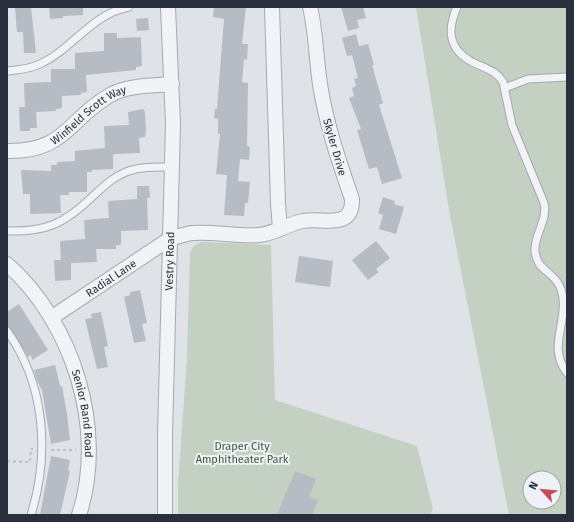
<svg xmlns="http://www.w3.org/2000/svg" width="574" height="522" font-family="'Fira Sans',sans-serif">
	<style>
		.green { fill: #c4d0c1; fill-rule: evenodd }
		.building { fill: #b7bbc3 }
		.lines { fill: none; stroke-linecap: round; stroke-linejoin: round }
		.lane-casing { stroke: #a5a9b1; stroke-width: 9 }
		.street-casing { stroke: #a5a9b1; stroke-width: 16 }
		.path { stroke: #bdc0c6; stroke-width: 2; stroke-dasharray: 3 3; stroke-linecap: butt }
		.lane { stroke: #f1f3f6; stroke-width: 7 }
		.street { stroke: #f1f3f6; stroke-width: 14 }
		.labels { text-anchor: middle; stroke-width: 4; stroke-linejoin: round; paint-order: stroke }
		.street-label { font-size: 11px; fill: #292f3d; stroke: #eef1f5 }
		.park-label { font-size: 11px; fill: #3c5838; stroke: #eef1f5 }
	</style>
	<rect width="100%" height="100%" fill="#dfe2e7"/>
	<g class="green">
		<path d="M416 7H567V515H509L449 210ZM530 478H554V502H530Z"/>
		<path d="M201 242 271 245 275 400 417 446 433 509 430 515H178V484L187 357 190 252 194 246Z"/>
	</g>
	<g class="building">
		<path d="M15 7H31L36 53H24L23 32H17Z"/>
		<path d="M49 7H83V15L63 16V18L50 19Z"/>
		<path d="M214 7H246L242 44H248L247 60 244 59 242 82 248 83 247 146 250 147 249 160 240 159 238 181 250 182 248 203H245L244 216 224 215 227 175 216 174 220 134H218V119L214 118 215 109H217L224 19 213 17Z"/>
		<path d="M341 7H363L366 18 357 20 359 28 348 31Z"/>
		<path d="M148 18 149 30 137 31 136 19Z"/>
		<path d="M104 33H117V38L141 37 142 66 136 67V70L86 75 87 92 81 93V95L62 96V108L56 109V111L36 112 37 128H30V131H20L19 107H25L24 83 51 82V69H75V53L104 51Z"/>
		<path d="M356 34 359 46 368 44 374 65H372L383 103 379 105 402 178 382 184 377 167 369 169 357 130 361 129 349 98 354 96 352 88 356 86 354 79 358 78 352 55 347 56 342 38Z"/>
		<path d="M143 109 145 112 146 132 145 137 139 138 140 153 113 154V169L92 170V172H87V192H69V195H60L61 213 30 214V194H23L21 170 51 171V165H57V162L75 161V151L105 148 104 126 129 125 128 112Z"/>
		<path d="M137 186H149L150 198H147L148 230 121 231V245H116V249H96L97 262 71 263V280L55 281 54 260H61L60 241 85 239 84 220 109 218 108 201 137 199Z"/>
		<path d="M383 197 395 201 394 204 404 207 396 234 379 229 383 215 378 213Z"/>
		<path d="M376 241 390 258 376 269 379 272 368 280 352 260Z"/>
		<path d="M299 256 333 261 330 287 295 282Z"/>
		<path d="M140 290 147 323 142 324 146 341 134 343 124 297 130 295V292Z"/>
		<path d="M19 304 48 350 32 360 31 355 28 357 7 324V312Z"/>
		<path d="M101 312 108 346 104 347 108 367 97 369 85 319 92 318 91 314Z"/>
		<path d="M55 365 60 386H62L67 414 70 440 51 444 42 390 37 381 34 370Z"/>
		<path d="M51 456 70 460 68 471H70L60 515H40Z"/>
		<path d="M295 471 316 479 309 497 318 500 312 515H277Z"/>
	</g>
	<g class="lines">
		<g class="lane-casing">
			<g id="lane">
				<path d="M457 7C447 30 448 49 472 62 484 68 496 70 503 82L512 125 544 203C548 221 534 234 535 251 537 275 560 270 563 299 566 326 548 348 567 373"/>
				<path d="M7 71C18 70 30 69 40 64 73 49 91 14 129 7"/>
				<path d="M505 88 528 79 567 77"/>
				<path d="M7 231C46 232 64 224 92 197 103 187 113 177 126 172 141 166 157 167 172 167"/>
				<path d="M7 331C45 384 50 453 31 515"/>
			</g>
		</g>
		<g class="street-casing">
			<g id="street">
				<path d="M272 7 278 204 280 228"/>
				<path id="s1" d="M7 151C67 152 68 118 112 94 130 85 152 86 172 84"/>
				<path id="s2" d="M7 264C73 322 107 430 79 515"/>
				<path id="s3" d="M51 318 171 238C178 237 185 234 192 233 214 231 237 237 259 235 274 234 287 224 303 221 322 217 353 231 352 199 339 161 326 124 320 84 316 58 316 32 310 7"/>
				<path id="s4" d="M165 515V435L173 124 168 7"/>
			</g>
		</g>
		<g class="path">
			<path d="M51 450H76"/>
			<path d="M7 461 30 462 31 449H33"/>
		</g>
		<use href="#lane" class="lane"/>
		<use href="#street" class="street"/>
	</g>
	<g class="labels">
		<g class="street-label">
			<text dy="4" stroke="none"><textPath href="#s1" startOffset="92">Winfield Scott Way</textPath></text>
			<text transform="translate(335 147) rotate(74)" y="4">Skyler Drive</text>
			<text dy="4" stroke="none"><textPath href="#s4" startOffset="254">Vestry Road</textPath></text>
			<text dy="4" stroke="none"><textPath href="#s3" startOffset="72">Radial Lane</textPath></text>
			<text dy="4" stroke="none"><textPath href="#s2" startOffset="172">Senior Band Road</textPath></text>
		</g>
		<g class="park-label">
			<text x="242" y="450">Draper City<tspan x="242" dy="13">Amphitheater Park</tspan></text>
		</g>
	</g>
	<rect width="574" height="522" fill="none" stroke="#292f3d" stroke-width="16"/>
	<g transform="translate(542 490) rotate(297)"><circle r="19" fill="#eef1f5" stroke="#9fa3ab"/>
	<path d="M0-3L7 15L0 10L-7 15Z" fill="#c34d57"/>
	<text y="-6" font-size="11" font-weight="bold" text-anchor="middle" fill="#292f3d">N</text>
	</g>
</svg>
